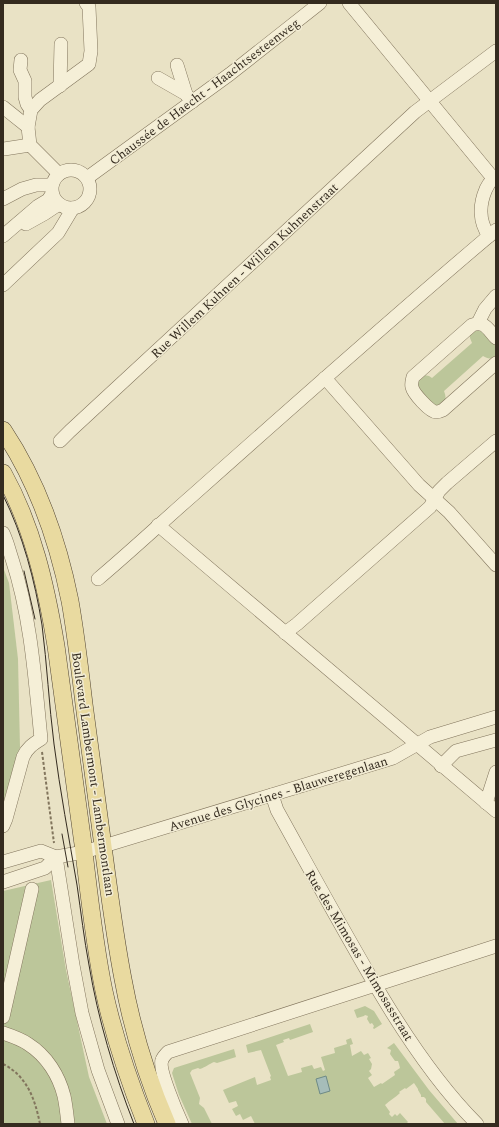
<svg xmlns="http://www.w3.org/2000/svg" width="499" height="1127" font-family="Spectral,serif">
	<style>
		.green { fill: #bcc69a }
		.water { fill: #a6bdb9; stroke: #6e8a86 }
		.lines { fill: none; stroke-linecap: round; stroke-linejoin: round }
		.minor-casing { stroke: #82755d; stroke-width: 14 }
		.major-casing { stroke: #504331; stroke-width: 18 }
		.path { stroke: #82755d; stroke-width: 2; stroke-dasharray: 3 2; stroke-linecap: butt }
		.minor { stroke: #f5efd7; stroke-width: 13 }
		.major { stroke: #e9daa0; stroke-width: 17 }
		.tram { stroke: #342b1f; stroke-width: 1 }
		.labels { text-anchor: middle; stroke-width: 3; stroke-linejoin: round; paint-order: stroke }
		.street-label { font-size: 13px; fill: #342b1f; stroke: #f2ecd4 }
	</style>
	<rect width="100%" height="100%" fill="#e9e2c5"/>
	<g class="green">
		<path d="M479 328 496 343V357C490 359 488 359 483 356L444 391C448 401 444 403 435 406L417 388 416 382 424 375 429 376 432 378 472 343 470 338V335Z"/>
		<path d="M3 567 9 583 18 659 20 748 3 804Z"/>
		<path d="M51 880 66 970 89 1077 107 1124H3V891Z"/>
		<path d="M365 1006 374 1011 382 1024 374 1029 373 1028 374 1026 372 1023 370 1024 367 1019 368 1016 365 1015 364 1016 357 1018 354 1010Z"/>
		<path d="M310 1024 313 1032 290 1040 289 1038 283 1040 284 1042 276 1045 288 1076 302 1072 301 1068 312 1065 314 1069 321 1067 323 1071 325 1070 321 1057 335 1053 334 1048 347 1044 346 1040 351 1038 353 1044 350 1045 352 1056 361 1051 364 1055 368 1053 371 1058 369 1059 372 1064 371 1069 369 1071 372 1075 368 1078 374 1087 381 1083 382 1084 395 1075 394 1072 400 1068 399 1064 398 1061H395L390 1054 391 1050 387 1048 394 1043 429 1090 458 1124H445L426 1102V1099L424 1097H421V1095L418 1090V1089L414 1083 406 1089 405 1088 399 1092 400 1093C395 1098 390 1100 385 1105L390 1112 389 1114 392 1117 395 1114 397 1116 400 1113 408 1122 406 1124H255L251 1116 243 1120 240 1114 236 1116 232 1109 238 1106 236 1101 229 1103 223 1090 255 1077 257 1085 271 1080 270 1077 271 1076 261 1050 248 1053 246 1045Z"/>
		<path d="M234 1049 236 1057 217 1063 214 1062C209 1064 206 1067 200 1069L198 1068 192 1070 190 1073 200 1098 199 1104 204 1108 212 1124H192L179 1095 172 1073 174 1068Z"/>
	</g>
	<path class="water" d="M326 1076 330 1091 320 1094 316 1079Z"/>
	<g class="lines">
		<g class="minor-casing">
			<g id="minor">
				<path d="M349 3 493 178"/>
				<path d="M21 60 20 70 25 81V97L27 104 31 110"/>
				<path d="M177 65 186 94 192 102"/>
				<path d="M158 78 186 94"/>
				<path d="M60 86 61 44"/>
				<path d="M3 107 28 127 30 145 59 174"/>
				<path d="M28 127 31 110 40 100 89 64 91 51 89 7 86 3"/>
				<path d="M4 149 30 145"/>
				<circle cx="71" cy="189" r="19"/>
				<path d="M87 178 230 74 320 3"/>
				<path d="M3 199 22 189 36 185H52"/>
				<path d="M26 224 44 214 56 206 60 205"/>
				<path d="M3 236 38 206 48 200 52 194"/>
				<path d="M489 236C479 222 479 205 486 189 488 185 491 179 496 177"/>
				<path d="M3 285 58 233 73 208"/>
				<path d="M478 323 485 309 496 296"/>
				<path d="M496 338C488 330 485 320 472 325L413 377C412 381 411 384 412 387 413 393 430 412 436 412 438 412 441 411 443 410L496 363"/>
				<path d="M325 378 419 485 449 512 496 565"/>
				<path d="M60 441 70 431 415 112 496 51"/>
				<path d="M158 525 496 811"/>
				<path d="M3 533C7 541 9 550 12 559 31 617 35 679 41 739 33 744 27 748 23 757L6 819 3 826"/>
				<path d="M98 579C130 552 161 523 193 495 293 406 393 317 496 230"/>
				<path d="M285 633 297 624 430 507 439 491 447 483 496 441"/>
				<path d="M441 766 456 751 496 740"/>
				<path d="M272 795 277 810C312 873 346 936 383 998 409 1041 441 1088 477 1124"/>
				<path d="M486 803 496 772"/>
				<path d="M56 857 84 852 393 758 430 737 496 717"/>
				<path d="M56 857 73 965 82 1013 98 1070 118 1124"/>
				<path d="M3 862 41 851 56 857"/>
				<path d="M3 882 45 868 56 857"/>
				<path d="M3 1017 32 889"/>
				<path d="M3 1033C12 1036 21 1039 28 1044 47 1056 59 1076 64 1096 66 1105 67 1115 68 1124"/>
				<path d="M182 1124C177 1113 158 1069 162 1060 163 1057 166 1054 168 1052L496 946"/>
			</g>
		</g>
		<g class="major-casing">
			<g id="major">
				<path d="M3 430C37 481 58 541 70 601 76 635 80 670 84 704 91 759 99 814 106 869 111 906 116 943 123 979 132 1028 147 1078 167 1124"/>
				<path d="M3 473C33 527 46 586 56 646 65 712 74 778 83 844 89 893 94 943 104 991 114 1037 129 1081 146 1124"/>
			</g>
		</g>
		<g class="path">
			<path d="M42 752 54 843"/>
			<path d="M3 1064C27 1076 35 1099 40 1124"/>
		</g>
		<use href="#minor" class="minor"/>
		<use href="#major" class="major"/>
		<g class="tram">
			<path d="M3 495C23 535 35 581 42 625 47 664 49 705 54 744 60 791 69 838 77 885 81 912 84 939 89 965 98 1019 114 1073 134 1124"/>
			<path d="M24 571 35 619"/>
			<path d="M62 834 68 867"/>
		</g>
	</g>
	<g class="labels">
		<g class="street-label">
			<text transform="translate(204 91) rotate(-37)" y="5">Chaussée de Haecht - Haachtsesteenweg</text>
			<text transform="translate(244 270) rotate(-43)" y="5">Rue Willem Kuhnen - Willem Kuhnenstraat</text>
			<text transform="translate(94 774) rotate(82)" y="5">Boulevard Lambermont - Lambermontlaan</text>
			<text transform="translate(278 793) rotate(-17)" y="5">Avenue des Glycines - Blauweregenlaan</text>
			<text transform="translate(360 955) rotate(59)" y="5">Rue des Mimosas - Mimosasstraat</text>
		</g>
	</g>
	<rect width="499" height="1127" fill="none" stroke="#342b1f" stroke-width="8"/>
</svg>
